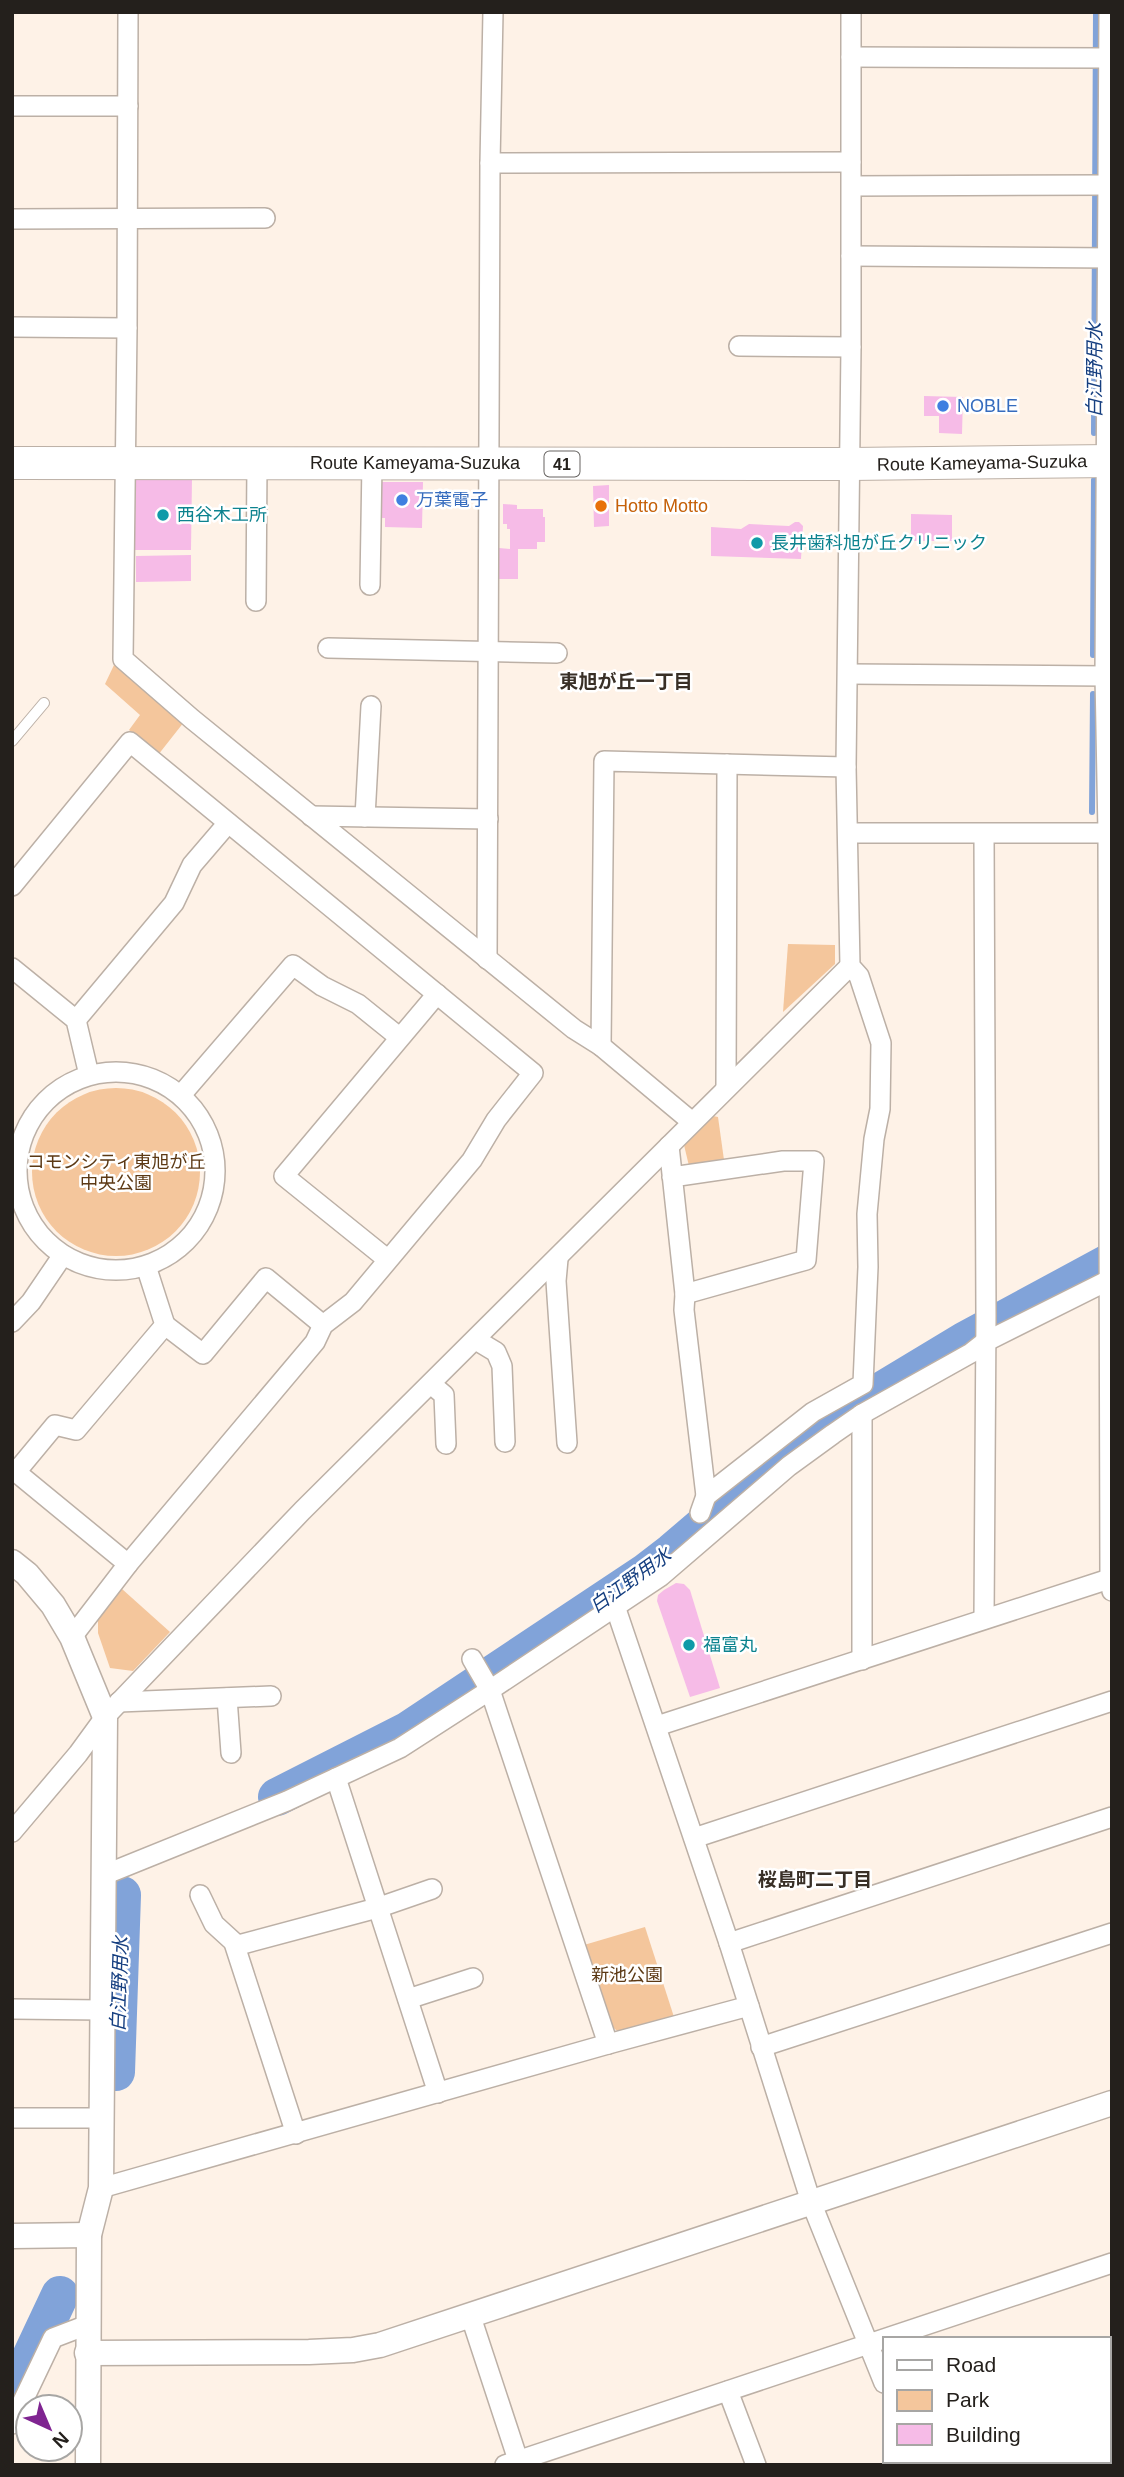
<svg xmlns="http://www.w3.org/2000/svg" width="1124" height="2477" font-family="Arial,'Noto Sans JP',sans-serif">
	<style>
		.green { fill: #f4c69c }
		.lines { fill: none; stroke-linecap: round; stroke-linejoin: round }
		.stream { stroke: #81a3d9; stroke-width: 6 }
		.river { stroke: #81a3d9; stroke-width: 38 }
		.building { fill: #f6bbe7 }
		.service-casing { stroke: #bcb0a6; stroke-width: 12 }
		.minor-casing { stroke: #bcb0a6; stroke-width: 22 }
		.tertiary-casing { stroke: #bcb0a6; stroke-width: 27 }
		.primary-casing { stroke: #bcb0a6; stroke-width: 34 }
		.service { stroke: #fff; stroke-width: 10 }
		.minor { stroke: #fff; stroke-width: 19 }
		.tertiary { stroke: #fff; stroke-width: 24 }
		.primary { stroke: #fff; stroke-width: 32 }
		.shop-dot { fill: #3f7fe0; stroke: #fff; stroke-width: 2.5 }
		.food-dot { fill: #e8710a; stroke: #fff; stroke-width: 2.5 }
		.culture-dot { fill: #0f9aa8; stroke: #fff; stroke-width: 2.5 }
		.labels { text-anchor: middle; stroke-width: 5; stroke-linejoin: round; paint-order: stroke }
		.shield { fill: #fff; stroke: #666360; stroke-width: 2 }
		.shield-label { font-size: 16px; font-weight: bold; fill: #24201c }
		.shop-label { font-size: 18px; fill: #366cbe; stroke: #fff; text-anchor: start }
		.street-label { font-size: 18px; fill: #24201c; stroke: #fff }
		.food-label { font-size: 18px; fill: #c56008; stroke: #fff; text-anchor: start }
		.culture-label { font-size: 18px; fill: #0d838f; stroke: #fff; text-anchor: start }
		.park-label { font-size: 18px; fill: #5c3914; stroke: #fff }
		.water-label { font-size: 19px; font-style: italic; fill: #163f80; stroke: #fff }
		.neighbourhood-label { font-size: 19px; font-weight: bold; fill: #382f26; stroke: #fff }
	</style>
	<rect width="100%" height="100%" fill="#fef2e7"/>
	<g class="green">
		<path d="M114 665 131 675 184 722 158 755 129 730 140 715 105 684Z"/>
		<path d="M788 944 835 945V964L783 1012Z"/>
		<circle cx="116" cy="1172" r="84"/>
		<path d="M713 1116 718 1117 724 1160 689 1166 684 1145Z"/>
		<path d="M122 1589 170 1632 133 1671 110 1668 98 1633V1617Z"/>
		<path d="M645 1927 674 2017 620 2033 611 2026 584 1945Z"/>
	</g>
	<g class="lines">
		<g class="stream">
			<path d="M1094 433 1096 12"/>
			<path d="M1093 655 1094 480"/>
			<path d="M1092 812 1093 694"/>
		</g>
		<g class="river">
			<path d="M277 1797 407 1731 646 1572 672 1552 790 1451 828 1423 964 1341 1112 1261"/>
			<path d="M116 2072 122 1895"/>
			<path d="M12 2397 60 2295"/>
		</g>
	</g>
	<g class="building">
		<path d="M924 396 963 397 962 434 939 433V416H924Z"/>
		<path d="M192 478 191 550H135L133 479Z"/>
		<path d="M381 482H423L422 528 385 527V518H381Z"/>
		<path d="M609 485V526L594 527 593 486Z"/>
		<path d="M503 504 517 505V509H543V517H545V542H537V549H518V579H499V548L510 549V529H507V524H503Z"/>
		<path d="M911 514 952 515V541H911Z"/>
		<path d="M795 522H799L803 526 801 559 711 556V527L741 529 749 524 789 526Z"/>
		<path d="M191 555V581L136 582V556Z"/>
		<path d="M676 1583 684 1584 690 1590 720 1688 690 1697 657 1601 658 1595 664 1590Z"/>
	</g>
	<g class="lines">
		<g class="service-casing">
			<path id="service" d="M12 741 44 703"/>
		</g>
		<g class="minor-casing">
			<g id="minor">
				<path d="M128 12 127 328 123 659 192 719 574 1029 601 1046 692 1122"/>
				<path d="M851 57 1109 58"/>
				<path d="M12 106H128"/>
				<path d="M490 163 851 162"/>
				<path d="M852 186 1108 185"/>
				<path d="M12 219 265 218"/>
				<path d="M851 256 1112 258"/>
				<path d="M12 327 127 328"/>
				<path d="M739 346 851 347"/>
				<path d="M370 585 372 463"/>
				<path d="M256 601 257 462"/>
				<path d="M328 648 557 653"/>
				<path d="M848 674 1105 676"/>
				<path d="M311 816 488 819"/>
				<path d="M365 817 371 706"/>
				<path d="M848 833H1108L1105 676 1109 12"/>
				<path d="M1112 833H1108L1110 1578 1112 1591"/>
				<path d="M984 835 986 1316 984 1619"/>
				<path d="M12 886 130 742 533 1073 496 1120 472 1160 353 1302 323 1325 315 1342 128 1564 72 1637"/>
				<path d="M487 959 490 163 493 12"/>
				<path d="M12 968 76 1020 89 1075"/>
				<path d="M76 1020 174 903 192 865 228 823"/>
				<path d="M601 1046 604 761 846 767"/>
				<circle cx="116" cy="1171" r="99"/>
				<path d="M726 1088 727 764"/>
				<path d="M181 1095 293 965 322 986 358 1004 399 1037"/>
				<path d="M669 1146 685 1294 806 1260 814 1161H783L672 1177"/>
				<path d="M387 1259 284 1176 437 994"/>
				<path d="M558 1259 556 1281 567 1443"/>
				<path d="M685 1294 684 1310 706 1496 813 1412 863 1384 868 1267 867 1214 874 1139 880 1109 881 1043 859 976 850 966 846 767 851 347V12"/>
				<path d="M12 1322 31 1302 63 1255"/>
				<path d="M165 1325 203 1354 266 1278 323 1325"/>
				<path d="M476 1340 496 1352 502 1366 505 1442"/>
				<path d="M431 1384 444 1395 446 1444"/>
				<path d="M862 1414V1660"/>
				<path d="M12 1469 16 1472 55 1425 76 1430 165 1325 146 1266"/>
				<path d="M16 1472 128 1564"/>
				<path d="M700 1513 706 1496"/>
				<path d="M615 1606 729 1943 811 2202 884 2383"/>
				<path d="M472 1659 490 1690 608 2044"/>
				<path d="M227 1698 231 1753"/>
				<path d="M119 1702 271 1696"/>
				<path d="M657 1726 1112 1578"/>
				<path d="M12 1832 78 1754 105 1717 302 1511 850 966"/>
				<path d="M694 1838 1112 1701"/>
				<path d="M104 1875 287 1801 336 1778"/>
				<path d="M200 1895 214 1924 237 1945"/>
				<path d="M729 1943 1112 1817"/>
				<path d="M408 1999 473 1978"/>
				<path d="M12 2009 102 2010"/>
				<path d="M761 2047 1112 1933"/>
				<path d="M438 2093 336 1778 400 1748 490 1690 661 1576 789 1466 833 1434 862 1414 971 1353 985 1342 1107 1281"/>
				<path d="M12 2118H101"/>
				<path d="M296 2134 235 1946 377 1908 432 1889"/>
				<path d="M101 2188 608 2044 749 2006"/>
				<path d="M470 2314 518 2460"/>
				<path d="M728 2391 756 2465"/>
				<path d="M1108 2398 1112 2397"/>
				<path d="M12 2424 53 2338 87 2325"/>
				<path d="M917 2464 924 2461"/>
				<path d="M505 2465 1112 2263"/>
			</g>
		</g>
		<g class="tertiary-casing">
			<g id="tertiary">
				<path d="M12 1562 27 1574 53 1605 72 1637 105 1717 101 2188 89 2235 88 2465"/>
				<path d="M12 2236 89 2235"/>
				<path d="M87 2353 309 2352 353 2350 380 2345 1112 2103"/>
			</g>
		</g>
		<g class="primary-casing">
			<path id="primary" d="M12 463 850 464 1112 461"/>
		</g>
		<use href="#service" class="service"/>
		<use href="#minor" class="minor"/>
		<use href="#tertiary" class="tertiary"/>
		<use href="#primary" class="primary"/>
	</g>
	<g class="shop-dot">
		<circle cx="943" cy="406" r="7"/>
		<circle cx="402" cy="500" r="7"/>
	</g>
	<circle class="food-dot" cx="601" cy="506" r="7"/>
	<g class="culture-dot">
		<circle cx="163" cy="515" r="7"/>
		<circle cx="757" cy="543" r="7"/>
		<circle cx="689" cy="1645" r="7"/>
	</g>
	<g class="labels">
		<rect class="shield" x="544.5" y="451.5" width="35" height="25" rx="5"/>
		<g class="shield-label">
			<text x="562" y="470">41</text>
		</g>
		<g class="shop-label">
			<text x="957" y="412">NOBLE</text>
			<text x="416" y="506">万葉電子</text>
		</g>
		<g class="street-label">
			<text x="415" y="469">Route Kameyama-Suzuka</text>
			<text transform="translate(982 463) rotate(-1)" y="6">Route Kameyama-Suzuka</text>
		</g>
		<g class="food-label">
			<text x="615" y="512">Hotto Motto</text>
		</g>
		<g class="culture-label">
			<text x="177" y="521">西谷木工所</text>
			<text x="771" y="549">長井歯科旭が丘クリニック</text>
			<text x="703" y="1651">福富丸</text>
		</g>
		<g class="park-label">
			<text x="116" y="1168">コモンシティ東旭が丘<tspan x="116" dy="21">中央公園</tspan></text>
			<text x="627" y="1981">新池公園</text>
		</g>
		<g class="water-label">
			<text transform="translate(1094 370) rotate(-90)" y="7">白江野用水</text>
			<text transform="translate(630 1580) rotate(-36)" y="7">白江野用水</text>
			<text transform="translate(119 1984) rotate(-88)" y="7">白江野用水</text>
		</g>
		<g class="neighbourhood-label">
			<text x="626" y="688">東旭が丘一丁目</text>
			<text x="815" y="1886">桜島町二丁目</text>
		</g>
	</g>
	<rect width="1124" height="2477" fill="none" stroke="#24201c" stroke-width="28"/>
	<rect x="883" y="2337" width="228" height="126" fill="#ffffff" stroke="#a7a6a4" stroke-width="2"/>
	<rect x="897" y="2360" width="35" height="10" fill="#ffffff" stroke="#a7a6a4" stroke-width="2"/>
	<text x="946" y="2372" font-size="21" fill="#24201c">Road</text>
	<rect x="897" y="2390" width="35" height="21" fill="#f4c69c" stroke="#a7a6a4" stroke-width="2"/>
	<text x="946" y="2407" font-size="21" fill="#24201c">Park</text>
	<rect x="897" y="2424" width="35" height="21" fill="#f6bbe7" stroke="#a7a6a4" stroke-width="2"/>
	<text x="946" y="2442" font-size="21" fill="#24201c">Building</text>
	<g transform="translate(49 2428) rotate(136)"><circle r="33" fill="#ffffff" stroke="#a7a6a4" stroke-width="2"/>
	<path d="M0-5L12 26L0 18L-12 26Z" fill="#7f2491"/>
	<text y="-10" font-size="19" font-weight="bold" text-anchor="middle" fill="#24201c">N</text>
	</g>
</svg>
